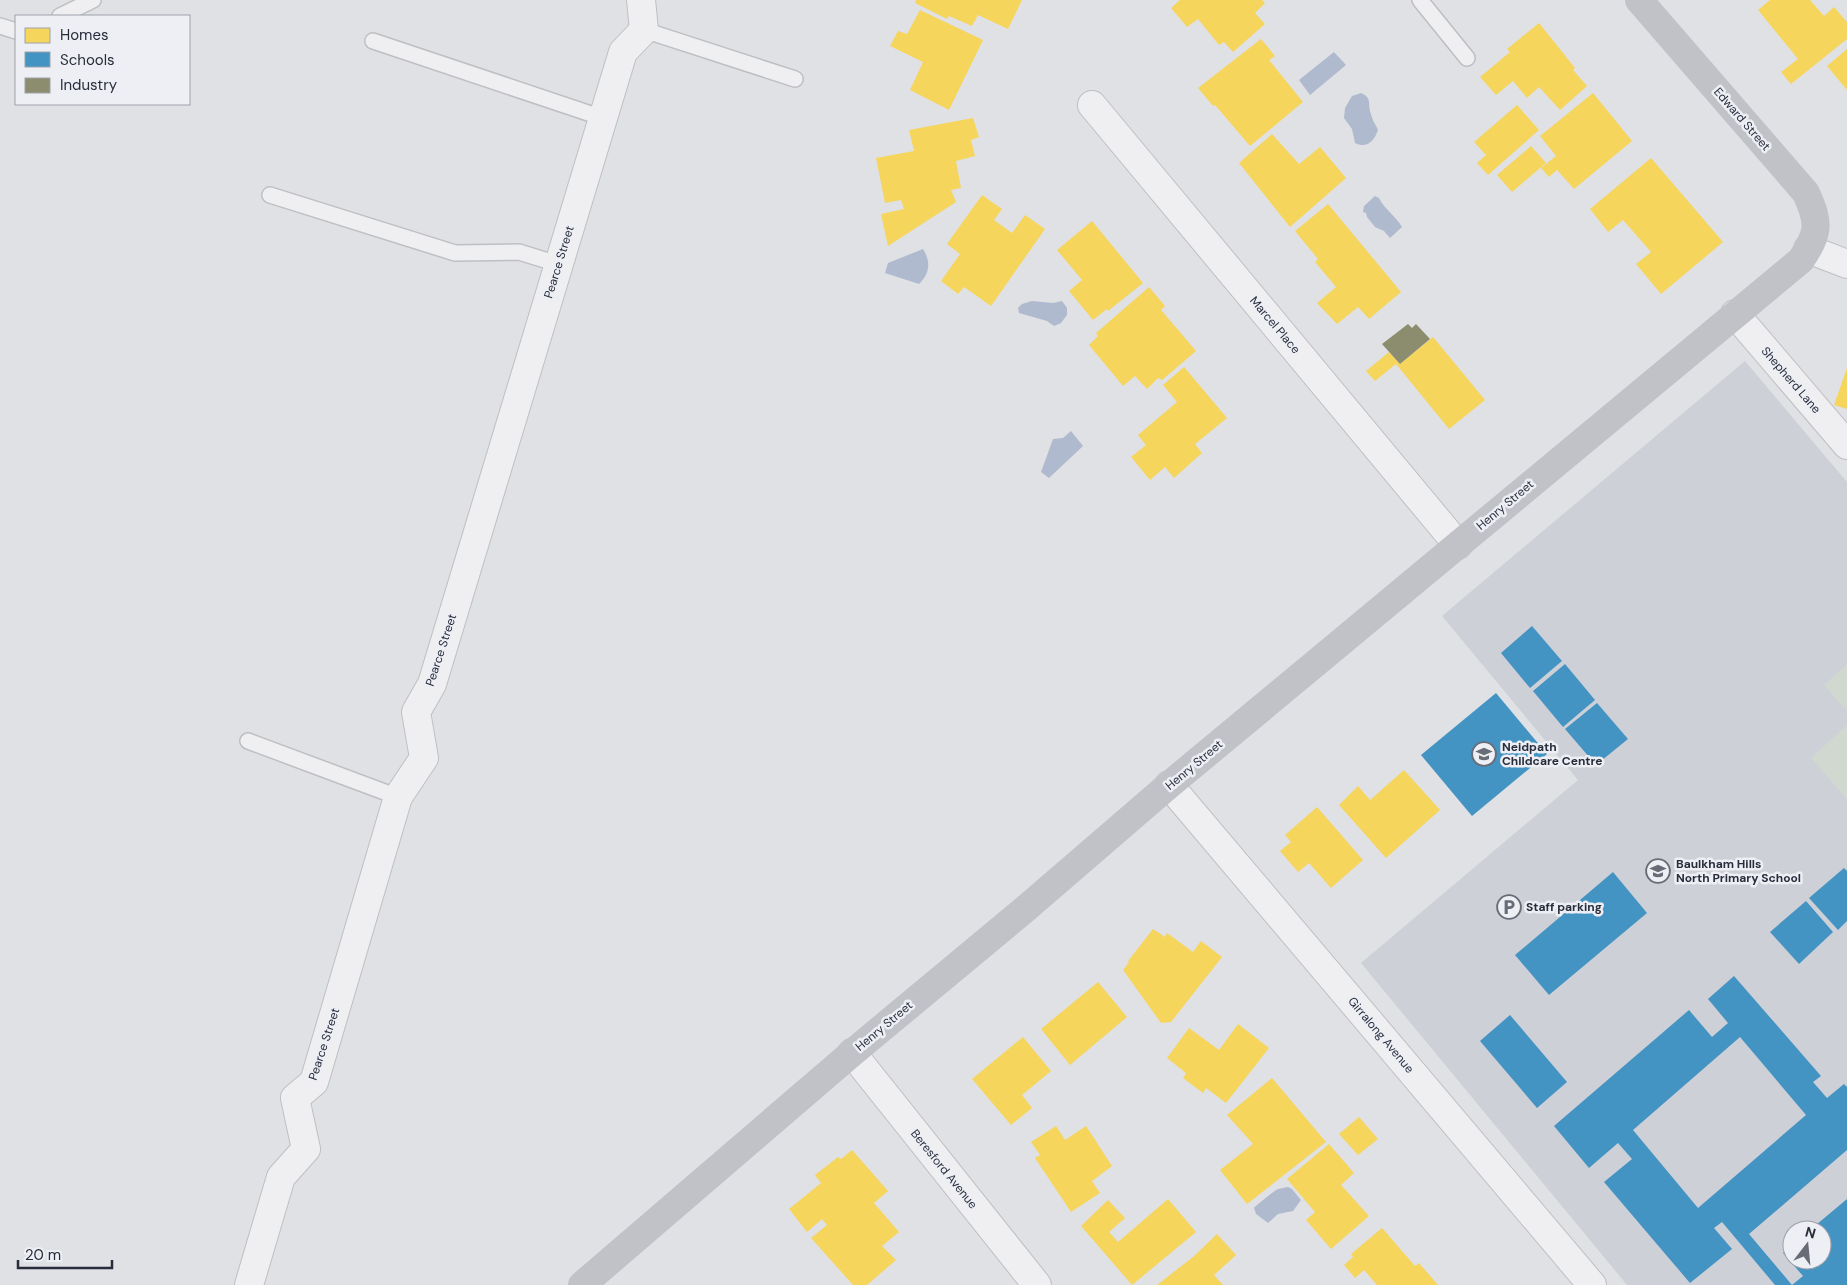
<svg xmlns="http://www.w3.org/2000/svg" width="1847" height="1285" font-family="'DM Sans',sans-serif">
	<style>
		.built { fill: #ced0d7; fill-rule: evenodd }
		.green { fill: #d0d8d0 }
		.water { fill: #b0bace }
		.homes { fill: #f6d55c }
		.schools { fill: #4393c3; fill-rule: evenodd }
		.industry { fill: #8c8c6e }
		.lines { fill: none; stroke-linecap: round; stroke-linejoin: round }
		.lane-casing { stroke: #bebfc2; stroke-width: 18 }
		.street-casing { stroke: #bebfc2; stroke-width: 30 }
		.lane { stroke: #efeff1; stroke-width: 15 }
		.street { stroke: #efeff1; stroke-width: 28 }
		.secondary { stroke: #c1c2c7; stroke-width: 28 }
		.labels { text-anchor: middle; stroke-width: 5; stroke-linejoin: round; paint-order: stroke }
		.street-label { font-size: 12px; fill: #282d3c; stroke: #edeff4 }
		.poi-label { font-size: 12px; font-weight: bold; fill: #282d3c; stroke: #edeff4; text-anchor: start }
	</style>
	<rect width="100%" height="100%" fill="#e0e1e4"/>
	<path class="built" d="M1745 361 1847 482V1285H1627L1361 963 1578 780 1442 616ZM1792 1230H1822V1260H1792Z"/>
	<g class="green">
		<path d="M1847 664V707L1845 709 1824 685Z"/>
		<path d="M1847 725V799L1811 758Z"/>
	</g>
	<g class="water">
		<path d="M1334 52 1346 65 1310 95 1299 80Z"/>
		<path d="M1361 93C1373 98 1367 104 1371 114 1372 120 1376 125 1378 130 1374 141 1367 149 1355 143L1352 129 1344 118 1345 108 1352 96Z"/>
		<path d="M1375 196 1379 198C1384 209 1396 216 1402 227L1390 238 1384 231 1375 227 1367 217 1366 213 1363 212 1364 206Z"/>
		<path d="M923 249C931 262 930 273 919 284L885 273 888 263Z"/>
		<path d="M1032 301 1053 303 1062 301 1067 308V315L1061 323 1054 326 1047 321 1019 313 1018 308 1022 304Z"/>
		<path d="M1071 431 1083 446 1049 478 1041 472 1053 439 1063 438Z"/>
		<path d="M1288 1187 1292 1189 1301 1200 1293 1211 1278 1214 1268 1223 1256 1214 1254 1208C1254 1207 1273 1192 1276 1190 1280 1188 1284 1188 1288 1187Z"/>
	</g>
	<g class="homes">
		<path d="M916 0H1022L1008 29 978 15 972 26 949 16 947 19 915 3Z"/>
		<path d="M1180 0H1262L1265 3 1255 13 1265 24 1233 52 1224 42 1219 45 1198 19 1187 27 1171 8Z"/>
		<path d="M1770 0H1810L1824 16 1834 7 1847 22V39L1791 84 1781 72 1798 59 1758 10Z"/>
		<path d="M920 10 983 40 949 110 910 90 923 62 890 46 898 31 907 34Z"/>
		<path d="M1539 23 1575 68 1573 70 1587 86 1560 110 1539 87 1527 98 1513 81 1496 95 1480 77 1510 52 1507 49Z"/>
		<path d="M1261 39 1275 56 1269 60 1303 102 1250 146 1215 105 1213 106 1198 88Z"/>
		<path d="M1847 49V90L1827 66Z"/>
		<path d="M1593 93 1632 141 1574 189 1557 170 1549 177 1541 168 1556 156 1540 136Z"/>
		<path d="M1517 105 1539 130 1488 175 1477 163 1486 155 1474 142Z"/>
		<path d="M973 118 979 137 971 140 975 156 956 161 961 188 951 190 956 202 888 246 881 214 904 209 901 200 885 203 876 158 914 151 909 130Z"/>
		<path d="M1272 134 1299 164 1320 147 1346 178 1290 227 1239 163Z"/>
		<path d="M1531 146 1546 163 1512 192 1497 175Z"/>
		<path d="M1651 158 1723 242 1661 294 1636 264 1651 252 1623 220 1608 232 1590 209Z"/>
		<path d="M982 195 1002 209 994 220 1012 233 1025 215 1045 229 991 306 964 287 958 294 941 281 960 254 947 244Z"/>
		<path d="M1328 204 1401 292 1369 319 1358 307 1337 324 1317 303 1336 287 1315 262 1318 259 1295 231Z"/>
		<path d="M1092 221 1143 283 1108 311 1107 309 1093 320 1069 291 1082 280 1057 250Z"/>
		<path d="M1149 287 1165 306 1161 310 1196 351 1162 380 1158 378 1147 389 1135 376 1123 386 1089 345 1098 336 1096 333Z"/>
		<path d="M1433 337 1485 400 1449 429 1396 364 1375 381 1366 371 1389 352 1400 364Z"/>
		<path d="M1184 367 1227 418 1195 444 1202 453 1174 478 1165 467 1150 480 1131 457 1146 445 1138 435 1177 402 1163 385Z"/>
		<path d="M1847 368V409L1834 405Z"/>
		<path d="M1404 770 1440 810 1386 858 1339 805 1358 786 1370 800Z"/>
		<path d="M1317 807 1363 860 1331 888 1309 863 1298 872 1280 851 1291 842 1285 835Z"/>
		<path d="M1153 929 1165 937 1167 933 1193 952 1201 941 1222 957 1171 1022 1161 1023 1123 970 1129 962 1128 961Z"/>
		<path d="M1098 982 1127 1017 1070 1065 1041 1029Z"/>
		<path d="M1238 1024 1269 1048 1226 1103 1206 1088 1203 1093 1183 1078 1186 1073 1167 1058 1189 1028 1219 1050Z"/>
		<path d="M1023 1037 1051 1071 1022 1095 1032 1108 1011 1125 972 1079Z"/>
		<path d="M1272 1078 1326 1142 1247 1204 1220 1170 1253 1144 1227 1115Z"/>
		<path d="M1359 1117 1378 1139 1358 1155 1339 1134Z"/>
		<path d="M1056 1126 1065 1140 1086 1126 1112 1166 1092 1181 1100 1193 1071 1212 1035 1158 1040 1155 1031 1142Z"/>
		<path d="M1329 1144 1354 1173 1341 1185 1369 1216 1331 1249 1306 1220 1315 1212 1287 1179Z"/>
		<path d="M852 1150 888 1191 874 1203 899 1232 882 1246 896 1260 867 1285H853L811 1238 827 1225 822 1219 807 1232 789 1209 821 1183 815 1175 838 1157 841 1159Z"/>
		<path d="M1168 1199 1196 1232 1132 1285 1081 1226 1108 1200 1125 1218 1109 1232 1118 1242Z"/>
		<path d="M1382 1228 1415 1266 1419 1263 1438 1285H1377L1364 1270 1355 1278 1344 1265 1353 1257 1351 1254Z"/>
		<path d="M1217 1234 1236 1255 1214 1275 1223 1285H1157L1193 1257Z"/>
	</g>
	<g class="schools">
		<path d="M1532 626 1562 661 1530 688 1501 653Z"/>
		<path d="M1565 664 1595 700 1563 727 1533 691Z"/>
		<path d="M1496 693 1547 754 1472 816 1421 755Z"/>
		<path d="M1597 703 1628 739 1596 765 1565 729Z"/>
		<path d="M1844 868 1847 871V921L1838 930 1809 898Z"/>
		<path d="M1613 872 1647 913 1549 995 1515 955Z"/>
		<path d="M1806 901 1833 932 1799 964 1770 932Z"/>
		<path d="M1734 976 1821 1076 1813 1082 1827 1098 1844 1084 1847 1087V1150L1749 1234 1792 1285H1775L1722 1222 1714 1228 1732 1249 1690 1283 1604 1182 1632 1159 1618 1143 1589 1168 1554 1126 1689 1010 1712 1037 1728 1023 1708 999ZM1740 1037 1806 1115 1698 1208 1633 1130Z"/>
		<path d="M1510 1015 1567 1082 1537 1108 1480 1041Z"/>
		<path d="M1847 1199V1285H1792L1803 1276 1783 1253 1792 1245V1260H1822V1230H1810Z"/>
	</g>
	<path class="industry" d="M1408 324 1412 328 1416 324 1430 339 1400 364 1382 344Z"/>
	<g class="lines">
		<g class="lane-casing">
			<g id="lane">
				<path d="M1420 0 1467 58"/>
				<path d="M60 16 93 0"/>
				<path d="M0 26 16 31"/>
				<path d="M644 30 795 79"/>
				<path d="M373 41 603 118"/>
				<path d="M270 195 455 253 519 252 558 264"/>
				<path d="M248 741 398 797"/>
			</g>
		</g>
		<g class="street-casing">
			<g id="street">
				<path d="M1092 105 1458 545"/>
				<path d="M1808 249 1847 264"/>
				<path d="M1735 314 1847 445"/>
				<path d="M1169 785 1592 1285"/>
				<path d="M852 1053 1037 1285"/>
				<path d="M249 1285 281 1177 306 1149 295 1098 314 1082 398 797 424 758 416 712 432 684 623 52 644 30 641 0"/>
			</g>
		</g>
		<use href="#lane" class="lane"/>
		<use href="#street" class="street"/>
		<path class="secondary" d="M582 1285 852 1053 1024 910 1169 785 1801 260C1819 232 1820 224 1806 193L1639 0"/>
	</g>
	<defs>
		<g id="school-ring" transform="scale(1.25)"><circle r="9.5" fill="#edeff4" stroke="#686c77" stroke-width="1.5"/><path d="M0-5L7-2L0 1L-7-2ZM-4 1L0 2.5L4 1V4Q0 6-4 4Z" fill="#686c77"/></g>
		<g id="parking-ring" transform="scale(1.25)"><circle r="9.5" fill="#edeff4" stroke="#686c77" stroke-width="1.5"/><path d="M-3.5-5.5H1a3.5 3.5 0 0 1 0 7H-1V5.5H-3.5ZM-1-3.4V-.6H.8a1.4 1.4 0 0 0 0-2.8Z" fill="#686c77"/></g>
	</defs>
	<g fill-rule="evenodd">
		<use href="#school-ring" x="1484" y="754"/>
		<use href="#school-ring" x="1658" y="871"/>
		<use href="#parking-ring" x="1509" y="907"/>
	</g>
	<g class="labels">
		<g class="street-label">
			<text transform="translate(1742 119) rotate(49)" y="4">Edward Street</text>
			<text transform="translate(559 262) rotate(-73)" y="4">Pearce Street</text>
			<text transform="translate(1275 325) rotate(50)" y="4">Marcel Place</text>
			<text transform="translate(1791 380) rotate(49)" y="4">Shepherd Lane</text>
			<text transform="translate(1505 505) rotate(-40)" y="4">Henry Street</text>
			<text transform="translate(441 650) rotate(-72)" y="4">Pearce Street</text>
			<text transform="translate(1194 765) rotate(-40)" y="4">Henry Street</text>
			<text transform="translate(884 1026) rotate(-40)" y="4">Henry Street</text>
			<text transform="translate(1381 1035) rotate(50)" y="4">Girralong Avenue</text>
			<text transform="translate(324 1044) rotate(-72)" y="4">Pearce Street</text>
			<text transform="translate(944 1169) rotate(51)" y="4">Beresford Avenue</text>
		</g>
		<g class="poi-label">
			<text x="1502" y="751">Neidpath<tspan x="1502" dy="14">Childcare Centre</tspan></text>
			<text x="1676" y="868">Baulkham Hills<tspan x="1676" dy="14">North Primary School</tspan></text>
			<text x="1526" y="911">Staff parking</text>
		</g>
	</g>
	<rect x="15" y="15" width="175" height="90" fill="#edeff4" stroke="#9ea1aa"/>
	<rect x="25" y="28" width="25" height="15" fill="#f6d55c" stroke="#9ea1aa"/>
	<text x="60" y="40" font-size="15" fill="#282d3c">Homes</text>
	<rect x="25" y="52" width="25" height="15" fill="#4393c3" stroke="#9ea1aa"/>
	<text x="60" y="65" font-size="15" fill="#282d3c">Schools</text>
	<rect x="25" y="78" width="25" height="15" fill="#8c8c6e" stroke="#9ea1aa"/>
	<text x="60" y="90" font-size="15" fill="#282d3c">Industry</text>
	<g transform="translate(1807 1245) rotate(16)"><circle r="24" fill="#edeff4" stroke="#9ea1aa"/>
	<path d="M0-4L9 19L0 12L-9 19Z" fill="#686c77"/>
	<text y="-8" font-size="14" font-weight="bold" text-anchor="middle" fill="#282d3c">N</text>
	</g>
	<path d="M18 1260v8h94v-8" fill="none" stroke="#282d3c" stroke-width="2.5"/>
	<text x="25" y="1260" font-size="15" fill="#282d3c" stroke="#edeff4" stroke-width="4" paint-order="stroke">20 m</text>
</svg>
